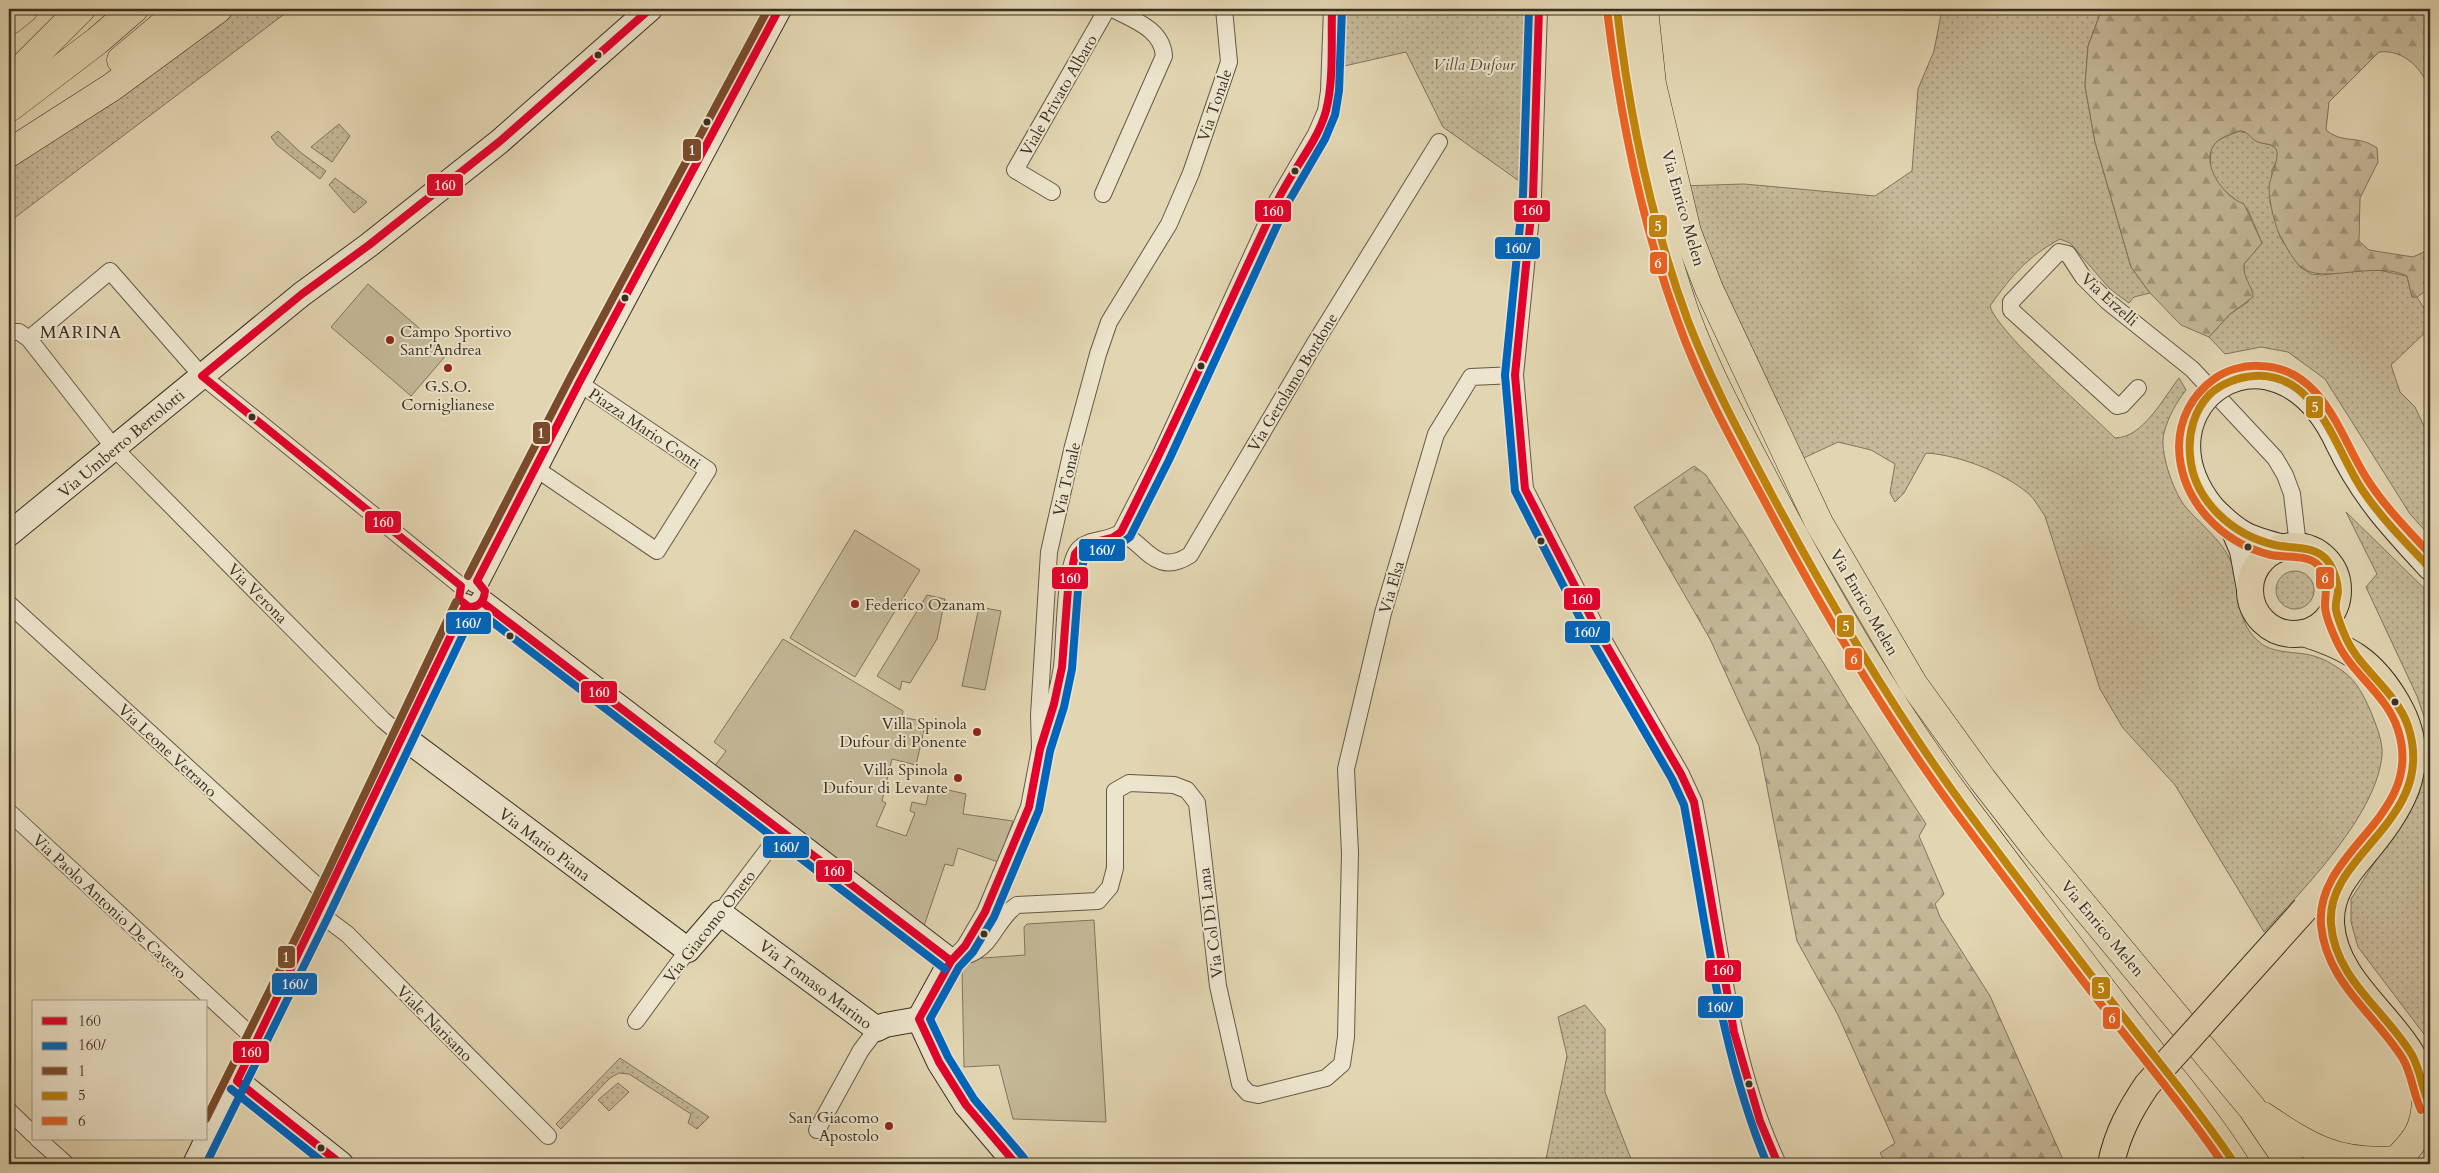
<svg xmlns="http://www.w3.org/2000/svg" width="2439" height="1173" font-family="Cardo,serif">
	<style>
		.grass { fill: url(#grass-dots); stroke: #80745e }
		.forest { fill: url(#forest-firs); stroke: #80745e }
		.garden { fill: #c5b999; stroke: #80745e }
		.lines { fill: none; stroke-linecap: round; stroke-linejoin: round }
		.street-casing { stroke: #645946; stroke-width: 18 }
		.secondary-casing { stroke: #3a3022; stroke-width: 26 }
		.primary-casing { stroke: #3a3022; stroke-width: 28 }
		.highway-casing { stroke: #3a3022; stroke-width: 29 }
		.street { stroke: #ece4cc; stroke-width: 16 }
		.secondary { stroke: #ece4cc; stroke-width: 24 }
		.primary { stroke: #e2d5b1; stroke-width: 26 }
		.highway { stroke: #e2d5b1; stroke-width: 28 }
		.secondary-bridge-casing { stroke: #3a3022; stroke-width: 26; stroke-linecap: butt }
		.primary-bridge-casing { stroke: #3a3022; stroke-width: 28; stroke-linecap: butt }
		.secondary-bridge { stroke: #ece4cc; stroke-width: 24 }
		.primary-bridge { stroke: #e2d5b1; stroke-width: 26 }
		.bus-1-casing { stroke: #ece4cc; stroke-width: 11 }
		.bus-2-casing { stroke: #ece4cc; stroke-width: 11 }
		.bus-3-casing { stroke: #ece4cc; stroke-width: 11 }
		.bus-4-casing { stroke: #ece4cc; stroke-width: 11 }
		.bus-5-casing { stroke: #ece4cc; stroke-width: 11 }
		.bus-1 { stroke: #e4002b; stroke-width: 8 }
		.bus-2 { stroke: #0065bd; stroke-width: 8 }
		.bus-3 { stroke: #7a4b2a; stroke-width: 8 }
		.bus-4 { stroke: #be830a; stroke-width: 8 }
		.bus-5 { stroke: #e96222; stroke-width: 8 }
		.bus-dot { fill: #3a3022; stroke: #ece4cc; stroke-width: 2 }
		.poi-dot { fill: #8f2418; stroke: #ece4cc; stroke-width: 2 }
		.labels { text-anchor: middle; stroke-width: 4; stroke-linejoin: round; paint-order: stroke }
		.park-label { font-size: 16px; font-style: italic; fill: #564b3a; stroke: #ece4cc }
		.street-label { font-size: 16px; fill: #3a3022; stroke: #ece4cc }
		.poi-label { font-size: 16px; fill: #3a3022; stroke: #ece4cc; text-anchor: end }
		.neighbourhood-label { font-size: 18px; letter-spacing: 1px; fill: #3a3022; stroke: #ece4cc }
		.line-badge { stroke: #ece4cc; stroke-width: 2 }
		.badge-label { font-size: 14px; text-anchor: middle; font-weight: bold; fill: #fff }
	</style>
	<defs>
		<pattern id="grass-dots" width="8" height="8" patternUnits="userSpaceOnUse" patternTransform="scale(1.25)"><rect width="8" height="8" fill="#c5b999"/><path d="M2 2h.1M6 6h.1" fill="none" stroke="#a1977c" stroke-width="1.8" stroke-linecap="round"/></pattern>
		<pattern id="forest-firs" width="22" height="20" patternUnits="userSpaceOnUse" patternTransform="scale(1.25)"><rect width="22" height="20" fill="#c5b999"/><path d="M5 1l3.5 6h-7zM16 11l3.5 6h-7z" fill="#a1977c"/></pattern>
	</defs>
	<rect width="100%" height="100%" fill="#e2d5b1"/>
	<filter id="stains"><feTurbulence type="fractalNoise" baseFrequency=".004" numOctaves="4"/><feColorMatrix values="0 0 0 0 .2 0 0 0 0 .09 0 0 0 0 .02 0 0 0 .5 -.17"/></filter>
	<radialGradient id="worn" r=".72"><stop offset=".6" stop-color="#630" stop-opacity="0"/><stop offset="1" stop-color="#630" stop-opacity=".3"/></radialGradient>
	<g class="grass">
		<path d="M232 9H291L9 222V171L49 139Z"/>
		<path d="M1342 9H1531L1526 186 1443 127 1406 52 1340 67Z"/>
		<path d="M1942 9H2102L2088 46 2085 86 2095 142 2131 267 2150 293 2134 297 2129 303 2110 289 2070 243 2060 239C2026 258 2013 274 1990 306 1997 332 2091 414 2115 438 2143 438 2164 397 2179 378L2186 390C2176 403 2168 417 2164 433 2159 451 2173 490 2184 505 2201 526 2226 542 2234 570 2242 595 2235 619 2257 640 2271 654 2292 651 2310 655 2323 658 2333 664 2344 672 2357 682 2364 696 2371 712 2376 725 2383 741 2382 755 2377 814 2304 889 2264 932L2175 785 2123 728 2100 689 2045 516C2040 509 2035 500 2029 494 2003 472 1959 455 1926 453L1904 493 1895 502 1890 493 1895 464 1871 450 1838 442 1793 463 1702 259 1682 186 1744 184 1875 196 1912 171 1918 89 1934 51Z"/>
		<path d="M339 124 350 136 332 162 311 147Z"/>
		<path d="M278 131 300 152 326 171 320 179 277 145 271 137Z"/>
		<path d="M2240 131 2247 133 2258 142 2271 145 2277 149 2279 156 2272 170 2270 202 2280 237 2300 267 2311 274 2322 275 2373 269 2407 276 2412 297H2417L2430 318V328L2391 365 2400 392 2415 407 2430 439V536L2410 514 2325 379 2288 352 2261 347 2225 354 2209 337 2230 314 2248 302 2252 290 2244 278V264L2262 243 2248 210 2220 187 2210 169 2211 149 2214 143 2226 136Z"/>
		<path d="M335 178 367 202 354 213 329 185Z"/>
		<path d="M2346 512 2430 594V1042L2358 947 2351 922V899L2419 794 2427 756 2428 728 2417 696 2366 587 2377 574Z"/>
		<circle cx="2295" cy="590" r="19"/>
		<path d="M1585 1005 1605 1029V1092L1633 1164H1545L1567 1056 1558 1017Z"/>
		<path d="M620 1058 709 1117 697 1129 688 1123 691 1114 629 1074 619 1073 610 1078 561 1129 556 1124Z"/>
		<path d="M618 1083 629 1092 609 1111 598 1100Z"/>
	</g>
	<g class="forest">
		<path d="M2102 9H2430V91C2423 69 2404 49 2379 52L2329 102 2326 130C2345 145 2357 134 2377 148L2378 162 2360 198 2359 241 2369 250 2413 257 2430 249V288L2417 297H2412L2407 276C2375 260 2321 285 2301 267 2293 260 2287 248 2282 239 2275 229 2269 200 2269 188 2269 178 2281 156 2276 149 2271 142 2262 145 2256 141 2250 138 2248 131 2240 131 2237 131 2232 134 2229 135 2191 147 2217 194 2244 204L2262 243 2244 264C2243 280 2252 284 2253 297L2230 314 2209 337 2181 325 2150 293 2131 267 2095 142 2085 86 2088 46Z"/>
		<path d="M1694 466 1706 475 1745 535 1848 703 1926 824 1919 836 1944 894 1935 904 1940 917 1990 996 2065 1164H1886L1880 1153 1895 1143 1838 1015 1797 941 1759 746 1710 639 1634 507Z"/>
	</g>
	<g class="garden">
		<path d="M368 284 448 353 411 396 331 327Z"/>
		<path d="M855 530 920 570 855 677 790 638Z"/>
		<path d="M927 595 945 599 937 639 910 683 902 681 900 690 877 676Z"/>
		<path d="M979 607 1001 611 985 690 962 686Z"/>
		<path d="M783 639 903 711 902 717 926 722 916 765 892 759 882 801 886 803 876 826 906 836 915 813 910 811 912 802 926 805 930 786 966 794 963 814 1013 821 998 862 958 848 953 866 945 864 924 926 714 767 726 751 714 742Z"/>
		<path d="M1094 920 1106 1122 1013 1119 999 1065 964 1067 962 969 970 959 1025 955 1024 927 1027 924Z"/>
	</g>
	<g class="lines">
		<g class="street-casing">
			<g id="street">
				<path d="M1539 9 1533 196 1515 375 1525 489 1597 629 1681 774 1694 802C1718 923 1725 1051 1778 1164"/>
				<path d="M1052 192 1015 170 1107 9"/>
				<path d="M1103 194 1164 56C1162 29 1135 21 1113 9"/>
				<path d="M9 332H19L29 339 115 449 383 720 402 736"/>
				<path d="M29 339 110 271 202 376 461 586"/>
				<path d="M2138 388 2122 405 2117 406 2011 310V302L2059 252 2068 254 2083 277 2107 301 2192 369 2275 458 2285 475 2292 494 2298 546"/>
				<path d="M535 468 657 551 708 470 579 383"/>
				<path d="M1121 532C1146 545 1156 577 1190 555L1315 343 1439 142"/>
				<path d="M9 604 327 895"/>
				<path d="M1044 737C1051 714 1059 690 1062 666 1065 643 1064 563 1079 549 1089 538 1109 542 1121 532L1160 456 1277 201 1316 134 1326 111 1329 91 1332 9"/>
				<path d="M9 812 256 1040"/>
				<path d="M319 913 347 934 548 1136"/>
				<path d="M720 913 782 831"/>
				<path d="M961 951 970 954C993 945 997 918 1017 905L1098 901 1110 887 1115 868V791L1129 783 1174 785 1187 790 1197 803 1218 986 1240 1084 1248 1093 1258 1095 1326 1078 1342 1064 1346 1037 1350 853 1346 769 1383 613 1436 434 1471 377 1515 375"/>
				<path d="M953 959 965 946 985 912 1029 807 1040 749 1039 715 1049 552 1073 446 1098 354 1109 322 1169 224 1191 173 1229 62 1224 9"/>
				<path d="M636 1021 688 950"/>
				<path d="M9 1111 34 1135"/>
				<path d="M817 1130 861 1050 877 1029"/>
				<path d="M38 1139 66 1164"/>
			</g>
		</g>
		<g class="secondary-casing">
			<g id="secondary">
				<path d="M2338 444C2362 495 2392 527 2430 568"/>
				<path d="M2212 507C2238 534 2248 538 2284 547"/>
				<path d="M2232 527 2242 551 2249 589"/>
				<path d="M9 534 302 294 369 245 499 142 650 9"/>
				<path d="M477 581 579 383 779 9"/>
				<path d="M482 602 951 961 919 1019"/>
				<path d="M402 736 688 950 720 913 877 1029 885 1025 919 1019"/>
				<path d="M919 1019 939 1062 966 1105 1016 1164"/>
				<path d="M237 1081 341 1164"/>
				<path d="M195 1164 319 913 465 606"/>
			</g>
		</g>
		<g class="primary-casing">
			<g id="primary">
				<circle cx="2294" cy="590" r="44"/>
				<path d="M2303 633C2348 647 2373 661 2397 703 2430 760 2405 805 2367 850 2348 873 2330 892 2331 923 2334 977 2385 1010 2411 1053 2422 1070 2421 1089 2430 1106"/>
			</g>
		</g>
		<g class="highway-casing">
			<g id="highway">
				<path d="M1617 9C1627 106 1649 202 1679 295 1699 359 1735 424 1766 483 1825 595 1889 706 1965 808 2016 875 2066 943 2118 1010 2157 1061 2201 1110 2235 1164"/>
				<path d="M1644 9 1652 84 1687 232 1709 289 1819 523 1914 685 1982 779 2034 846 2252 1108 2290 1164"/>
				<path d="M9 21 24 9"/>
				<path d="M121 60 182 9"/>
				<path d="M9 81 81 9"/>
				<path d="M9 108 97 41 134 9"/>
				<path d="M9 153 112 87 218 9"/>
				<path d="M2263 1116C2310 1148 2338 1165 2398 1160"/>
				<path d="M2393 1164C2415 1141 2425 1132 2426 1099"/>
			</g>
		</g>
		<use href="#street" class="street"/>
		<use href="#secondary" class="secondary"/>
		<use href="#primary" class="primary"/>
		<use href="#highway" class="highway"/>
		<g class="secondary-bridge-casing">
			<path id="secondary-bridge" d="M2212 507C2132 406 2274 306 2338 444"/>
		</g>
		<g class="primary-bridge-casing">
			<path id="primary-bridge" d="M2111 1164C2117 1134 2130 1110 2147 1085L2305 909"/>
		</g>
		<use href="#secondary-bridge" class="secondary-bridge"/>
		<use href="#primary-bridge" class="primary-bridge"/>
		<g class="bus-1-casing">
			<g id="bus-1">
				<path d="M650 9 499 142 369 245 302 294 202 376 461 586 459 599 469 607C480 607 484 601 485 591L477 581 579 383 779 9"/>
				<path d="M1539 9 1533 196 1515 375 1525 489 1597 629 1681 774 1694 802 1734 1032 1760 1121 1778 1164"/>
				<path d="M482 602 951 961"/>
				<path d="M341 1164 237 1081 465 606"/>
				<path d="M1016 1164 966 1105 939 1062 919 1019 951 961 965 946 985 912 1029 807 1040 749 1054 704 1062 667 1068 589 1075 554 1083 545 1112 538 1121 532C1176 424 1224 313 1276 204 1290 172 1317 144 1326 111 1334 81 1331 40 1332 9"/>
			</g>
		</g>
		<g class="bus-2-casing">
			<g id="bus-2">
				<path d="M1529 9 1523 195 1505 375 1515 491 1588 634 1672 779 1684 805C1707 928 1719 1048 1767 1164"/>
				<path d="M231 1089 325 1164"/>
				<path d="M1024 1158 974 1099 948 1057 930 1019 959 967 973 952 994 917 1039 810 1050 751 1064 707 1072 669 1078 590 1084 559 1088 554 1116 547 1130 537 1169 460 1286 206 1325 139 1335 115 1339 91 1342 9"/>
				<path d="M206 1164 328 917 471 618 482 614 945 969"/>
			</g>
		</g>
		<g class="bus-3-casing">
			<g id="bus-3">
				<path d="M468 576 570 378 768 9"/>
				<path d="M206 1119 310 909 456 602"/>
			</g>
		</g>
		<g class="bus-4-casing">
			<g id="bus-4">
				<path d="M1617 9C1629 114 1651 221 1688 321 1711 381 1742 438 1772 495 1830 603 1892 709 1965 808 2018 879 2071 950 2126 1020 2163 1068 2202 1114 2235 1164"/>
				<path d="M2430 568C2406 543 2382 519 2363 491 2335 450 2317 371 2254 376 2238 377 2221 384 2210 394 2194 410 2188 434 2190 455 2193 500 2232 535 2275 545 2292 549 2313 545 2326 559 2333 567 2338 581 2338 592 2337 598 2335 604 2336 610 2338 619 2342 629 2346 638 2361 671 2396 691 2408 726 2439 820 2325 853 2331 924 2335 979 2386 1011 2412 1055 2421 1071 2422 1090 2430 1106"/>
			</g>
		</g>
		<g class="bus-5-casing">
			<g id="bus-5">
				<path d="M1607 10C1620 116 1641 222 1678 322 1700 384 1733 443 1765 502 1822 610 1884 715 1957 814 2010 885 2063 956 2118 1026 2154 1072 2191 1116 2223 1164"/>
				<path d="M2421 1110C2413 1094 2412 1074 2403 1059 2375 1014 2326 982 2321 925 2315 849 2426 817 2398 730 2387 694 2351 674 2336 640 2332 631 2325 616 2325 606 2325 591 2330 578 2318 565 2307 554 2286 558 2271 555 2221 543 2180 500 2179 447 2179 419 2192 395 2214 379 2226 370 2244 365 2260 366 2323 367 2340 437 2367 479 2385 507 2408 530 2430 554"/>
			</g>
		</g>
		<use href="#bus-1" class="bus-1"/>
		<use href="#bus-2" class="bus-2"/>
		<use href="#bus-3" class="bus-3"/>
		<use href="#bus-4" class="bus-4"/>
		<use href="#bus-5" class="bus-5"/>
	</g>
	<g class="bus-dot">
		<circle cx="598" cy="55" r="4.5"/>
		<circle cx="707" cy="122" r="4.5"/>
		<circle cx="1295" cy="171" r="4.5"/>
		<circle cx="625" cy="298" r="4.5"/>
		<circle cx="1201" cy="366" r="4.5"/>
		<circle cx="252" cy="417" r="4.5"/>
		<circle cx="1541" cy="541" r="4.5"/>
		<circle cx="2248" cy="547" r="4.5"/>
		<circle cx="510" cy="636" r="4.5"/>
		<circle cx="2395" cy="702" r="4.5"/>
		<circle cx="984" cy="934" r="4.5"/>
		<circle cx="1749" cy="1084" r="4.5"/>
		<circle cx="321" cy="1148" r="4.5"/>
	</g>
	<g class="poi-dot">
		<circle cx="390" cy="340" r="5"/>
		<circle cx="448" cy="368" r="5"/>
		<circle cx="855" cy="604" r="5"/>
		<circle cx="977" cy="732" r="5"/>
		<circle cx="958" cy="778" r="5"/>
		<circle cx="889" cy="1126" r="5"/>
	</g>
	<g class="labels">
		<g class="park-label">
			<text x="1474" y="70">Villa Dufour</text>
		</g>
		<g class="street-label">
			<text transform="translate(1058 95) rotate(-60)" y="6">Viale Privato Albaro</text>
			<text transform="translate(1214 105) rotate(-71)" y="6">Via Tonale</text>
			<text transform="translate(1684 208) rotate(74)" y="6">Via Enrico Melen</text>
			<text transform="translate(2110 299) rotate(42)" y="6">Via Erzelli</text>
			<text transform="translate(1292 382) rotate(-59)" y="6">Via Gerolamo Bordone</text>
			<text transform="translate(645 428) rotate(34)" y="6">Piazza Mario Conti</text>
			<text transform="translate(121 443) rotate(-40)" y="6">Via Umberto Bertolotti</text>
			<text transform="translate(1066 479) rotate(-77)" y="6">Via Tonale</text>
			<text transform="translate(1391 587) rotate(-74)" y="6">Via Elsa</text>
			<text transform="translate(258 593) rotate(45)" y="6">Via Verona</text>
			<text transform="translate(1865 602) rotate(60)" y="6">Via Enrico Melen</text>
			<text transform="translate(168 750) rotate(43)" y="6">Via Leone Vetrano</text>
			<text transform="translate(545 844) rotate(37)" y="6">Via Mario Piana</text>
			<text transform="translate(110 906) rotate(43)" y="6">Via Paolo Antonio De Cavero</text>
			<text transform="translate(1210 923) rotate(-97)" y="6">Via Col Di Lana</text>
			<text transform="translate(709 926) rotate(-52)" y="6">Via Giacomo Oneto</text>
			<text transform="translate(2103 928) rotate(50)" y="6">Via Enrico Melen</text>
			<text transform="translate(816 984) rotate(37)" y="6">Via Tomaso Marino</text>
			<text transform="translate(435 1023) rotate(45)" y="6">Viale Narisano</text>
		</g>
		<g class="poi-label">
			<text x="400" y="337" text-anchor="start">Campo Sportivo<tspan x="400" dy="18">Sant'Andrea</tspan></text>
			<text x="448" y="392" text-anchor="middle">G.S.O.<tspan x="448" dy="18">Corniglianese</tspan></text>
			<text x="865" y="610" text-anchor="start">Federico Ozanam</text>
			<text x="967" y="729">Villa Spinola<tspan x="967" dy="18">Dufour di Ponente</tspan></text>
			<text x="948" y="775">Villa Spinola<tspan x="948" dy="18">Dufour di Levante</tspan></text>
			<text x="879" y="1123">San Giacomo<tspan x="879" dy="18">Apostolo</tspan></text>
		</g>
		<g class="neighbourhood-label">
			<text x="81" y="338">MARINA</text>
		</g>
	</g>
	<g class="line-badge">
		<rect x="682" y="138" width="20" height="24" rx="5" fill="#7a4b2a"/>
		<rect x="426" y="173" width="38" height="24" rx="5" fill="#e4002b"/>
		<rect x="1513" y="199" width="38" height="24" rx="5" fill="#e4002b"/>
		<rect x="1254" y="199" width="38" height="24" rx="5" fill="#e4002b"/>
		<rect x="1648" y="214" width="20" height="24" rx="5" fill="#be830a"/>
		<rect x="1494" y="236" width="47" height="24" rx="5" fill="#0065bd"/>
		<rect x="1649" y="251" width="19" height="24" rx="5" fill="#e96222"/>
		<rect x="2305" y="395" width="19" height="24" rx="5" fill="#be830a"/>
		<rect x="532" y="421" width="19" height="24" rx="5" fill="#7a4b2a"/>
		<rect x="364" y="510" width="38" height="24" rx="5" fill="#e4002b"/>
		<rect x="1078" y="538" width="48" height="24" rx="5" fill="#0065bd"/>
		<rect x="2315" y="566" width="20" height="24" rx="5" fill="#e96222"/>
		<rect x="1051" y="566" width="38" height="24" rx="5" fill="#e4002b"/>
		<rect x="1563" y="587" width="38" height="24" rx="5" fill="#e4002b"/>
		<rect x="445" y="611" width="47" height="24" rx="5" fill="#0065bd"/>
		<rect x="1836" y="614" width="19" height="24" rx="5" fill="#be830a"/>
		<rect x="1564" y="620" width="47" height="24" rx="5" fill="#0065bd"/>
		<rect x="1844" y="647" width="19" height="24" rx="5" fill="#e96222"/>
		<rect x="580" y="680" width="38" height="24" rx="5" fill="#e4002b"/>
		<rect x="762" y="835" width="48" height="24" rx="5" fill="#0065bd"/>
		<rect x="815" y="859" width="38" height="24" rx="5" fill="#e4002b"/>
		<rect x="277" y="945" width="19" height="24" rx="5" fill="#7a4b2a"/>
		<rect x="1704" y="959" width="38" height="24" rx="5" fill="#e4002b"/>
		<rect x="271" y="972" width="47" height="24" rx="5" fill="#0065bd"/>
		<rect x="2091" y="976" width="20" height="24" rx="5" fill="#be830a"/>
		<rect x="1697" y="995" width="47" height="24" rx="5" fill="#0065bd"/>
		<rect x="2102" y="1006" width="19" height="24" rx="5" fill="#e96222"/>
		<rect x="232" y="1040" width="38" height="24" rx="5" fill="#e4002b"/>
	</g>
	<g class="badge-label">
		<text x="692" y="155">1</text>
		<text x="445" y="190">160</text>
		<text x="1532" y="215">160</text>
		<text x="1273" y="216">160</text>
		<text x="1658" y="231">5</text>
		<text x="1518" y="253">160/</text>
		<text x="1658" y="268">6</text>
		<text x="2315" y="412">5</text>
		<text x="541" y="438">1</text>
		<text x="383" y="527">160</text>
		<text x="1102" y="555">160/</text>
		<text x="2325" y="583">6</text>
		<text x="1070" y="583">160</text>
		<text x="1582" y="604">160</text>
		<text x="468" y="628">160/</text>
		<text x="1846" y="631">5</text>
		<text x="1587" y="637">160/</text>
		<text x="1854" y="664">6</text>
		<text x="599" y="697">160</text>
		<text x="786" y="852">160/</text>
		<text x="834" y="876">160</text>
		<text x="286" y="962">1</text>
		<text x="1723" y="975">160</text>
		<text x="295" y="989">160/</text>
		<text x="2101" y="993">5</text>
		<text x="1720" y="1012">160/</text>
		<text x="2112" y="1023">6</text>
		<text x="251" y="1057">160</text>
	</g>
	<rect width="2439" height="1173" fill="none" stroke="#e2d5b1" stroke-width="30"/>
	<rect x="10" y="10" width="2419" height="1153" fill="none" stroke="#3a3022" stroke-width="2.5"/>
	<rect x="15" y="15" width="2409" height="1143" fill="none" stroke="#3a3022"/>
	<rect x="32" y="1000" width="175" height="140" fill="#ece4cc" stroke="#a59c88"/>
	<rect x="42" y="1017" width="25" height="8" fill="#e4002b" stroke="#a59c88"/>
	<text x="78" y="1026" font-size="15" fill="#3a3022">160</text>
	<rect x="42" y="1042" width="25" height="8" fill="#0065bd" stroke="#a59c88"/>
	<text x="78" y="1050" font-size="15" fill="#3a3022">160/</text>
	<rect x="42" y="1067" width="25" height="8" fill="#7a4b2a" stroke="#a59c88"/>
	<text x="78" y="1076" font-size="15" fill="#3a3022">1</text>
	<rect x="42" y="1092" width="25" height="8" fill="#be830a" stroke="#a59c88"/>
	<text x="78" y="1100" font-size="15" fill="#3a3022">5</text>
	<rect x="42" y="1117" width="25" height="8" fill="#e96222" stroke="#a59c88"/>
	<text x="78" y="1126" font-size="15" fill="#3a3022">6</text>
	<rect width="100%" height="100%" filter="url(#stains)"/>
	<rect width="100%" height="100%" fill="url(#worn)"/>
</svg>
